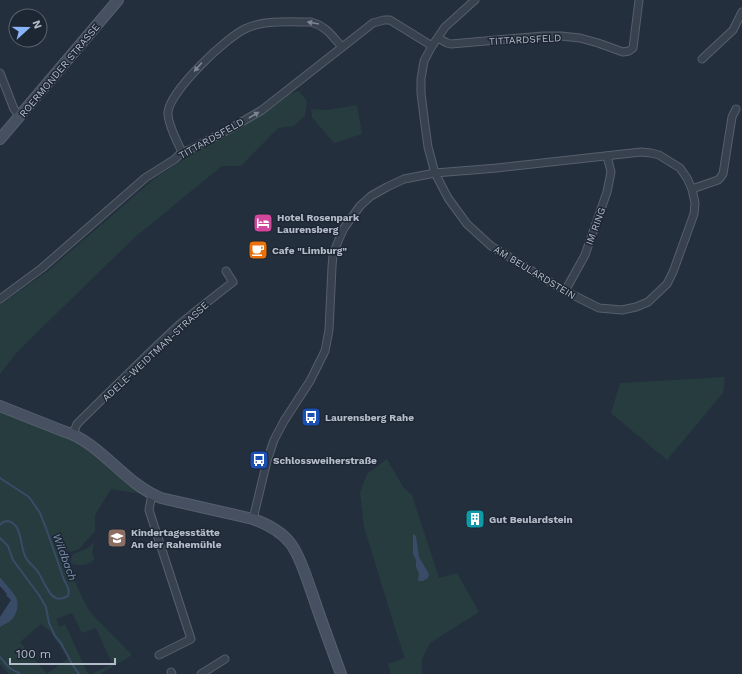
<svg xmlns="http://www.w3.org/2000/svg" width="742" height="674" font-family="'Work Sans',sans-serif">
	<style>
		.green { fill: #263c3f; fill-rule: evenodd }
		.water { fill: #394c67 }
		.lines { fill: none; stroke-linecap: round; stroke-linejoin: round }
		.stream { stroke: #394c67; stroke-width: 2 }
		.street-casing { stroke: #565f6c; stroke-width: 9 }
		.secondary-casing { stroke: #565f6c; stroke-width: 12 }
		.street { stroke: #38414e; stroke-width: 7 }
		.secondary { stroke: #465061; stroke-width: 10 }
		.oneway { fill: #7c8592 }
		.labels { text-anchor: middle; stroke-width: 3; stroke-linejoin: round; paint-order: stroke }
		.street-label { font-size: 10px; fill: #b4bcc9; stroke: #1d2633 }
		.poi-label { font-size: 10px; font-weight: bold; fill: #b4bcc9; stroke: #1d2633; text-anchor: start }
		.water-label { font-size: 11px; font-style: italic; fill: #7c92b1; stroke: #1d2633 }
	</style>
	<rect width="100%" height="100%" fill="#242f3e"/>
	<g class="green">
		<path d="M299 91 307 101 305 116 294 126 278 128 241 166H222L135 237 19 350 0 374V305L48 271 154 179 197 150 232 129 257 117 275 106 289 94Z"/>
		<path d="M357 105 362 134 334 143 312 117 311 109 327 110Z"/>
		<path d="M725 377 723 393 667 460 611 413 620 383Z"/>
		<path d="M0 410 71 438 81 445 142 494 111 489 95 515V531L79 549 71 552 68 550 64 552 71 574 89 611 132 655 100 674H92L112 664 96 628 82 633 72 613 56 619 60 627 65 624 88 674H9L0 664V627L8 623 16 596 0 577ZM41 624 50 631 68 658 47 674 20 642Z"/>
		<path d="M387 459 403 487 412 495 439 578 457 573 479 612 430 643 422 659V674H391L388 664 405 658 395 628 364 527 360 492 367 474Z"/>
		<path d="M94 542C94 549 90 553 95 559 89 565 78 567 71 563 70 551 79 553 86 549 89 547 92 544 94 542Z"/>
	</g>
	<g class="water">
		<path d="M413 534 416 536 419 557 429 574 428 578 423 581H419L418 580 419 574 416 567V560L413 554Z"/>
		<path d="M0 577C5 584 12 590 16 597 20 606 16 617 9 622 6 624 3 625 0 627V617L11 600 6 595 7 594 0 586Z"/>
	</g>
	<g class="lines">
		<g class="stream">
			<path d="M0 478 29 497 40 513 46 528 64 580C67 585 70 590 68 596 64 598 60 600 56 598 48 595 43 579 38 572 34 566 28 563 25 556 20 545 22 524 8 521 4 521 2 522 0 525"/>
			<path d="M0 538 8 546 13 560 39 595 46 607 49 623 55 636 61 643 72 664 79 674"/>
			<path d="M0 657C8 666 7 668 19 673V674"/>
		</g>
		<g class="street-casing">
			<g id="street">
				<path d="M438 38 447 43 451 44 543 36H561L580 38 598 43 623 52 629 51 633 48 639 0"/>
				<path d="M702 59 733 30 742 12"/>
				<path d="M0 73 14 109 20 116"/>
				<path d="M182 152C178 144 167 121 168 112 170 91 227 36 247 28 264 20 292 22 311 22 326 26 332 36 342 47"/>
				<path d="M692 189 718 180 720 178 723 174 732 117 736 109"/>
				<path d="M565 291 585 255 607 192 611 172 607 156"/>
				<path d="M0 299 42 268 145 178 175 159 182 152 189 150 228 130 262 110 373 23 384 20H390L432 46"/>
				<path d="M73 434 77 424 81 420C114 388 146 355 180 324 197 310 215 296 233 282L226 271"/>
				<path d="M152 494 149 510 191 639 159 655"/>
				<path d="M253 519 267 461 274 440 284 421 310 381 325 351 329 330 332 267 333 255 339 239 344 228 360 206 371 196 387 187 404 179 435 173 497 168 641 152 651 153 659 155 680 168 687 178 692 189 695 203 694 214 673 272 667 284 648 302 636 307 622 310 599 308 565 291 491 246 467 224 448 198 435 173 428 147 425 125 421 93V79L424 61 432 46 445 27 475 0"/>
				<path d="M171 672 172 674"/>
				<path d="M201 674 225 659"/>
			</g>
		</g>
		<g class="secondary-casing">
			<g id="secondary">
				<path d="M0 139 118 0"/>
				<path d="M0 406 63 431C101 442 123 483 161 498L253 519C267 524 282 532 291 544 301 558 306 577 312 593 321 620 331 647 341 674"/>
			</g>
		</g>
		<use href="#street" class="street"/>
		<use href="#secondary" class="secondary"/>
	</g>
	<defs><path id="oneway-solid" d="M-6-.8H1V-3.2L6.5 0L1 3.2V.8H-6Z"/></defs>
	<g class="oneway">
		<use href="#oneway-solid" transform="translate(313 23) rotate(-170)"/>
		<use href="#oneway-solid" transform="translate(198 67) rotate(131)"/>
		<use href="#oneway-solid" transform="translate(254 115) rotate(-30)"/>
	</g>
	<defs>
		<g id="hotel-square" transform="scale(1)"><rect x="-9" y="-9" width="18" height="18" rx="4" fill="#d1479c" stroke="#1d2633"/><path d="M-6-4.5h1.5V1H6V5H4.5V3h-9V5H-6ZM-4 0a1.8 1.8 0 1 1 3.6 0ZM.5 0V-2.5h3Q6-2.5 6 0Z" fill="#fff"/></g>
		<g id="cafe-square" transform="scale(1)"><rect x="-9" y="-9" width="18" height="18" rx="4" fill="#e8710a" stroke="#1d2633"/><path d="M-5.5-4.5H6V0H3Q3 3.5 0 3.5H-2.5Q-5.5 3.5-5.5 0ZM3-3.2v2h1.7v-2ZM-6 4.5H4V6H-6Z" fill="#fff"/></g>
		<g id="bus-square" transform="scale(1)"><rect x="-9" y="-9" width="18" height="18" rx="4" fill="#1a4fb4" stroke="#1d2633"/><path d="M-5-6H5V4H4V6H2V4H-2V6H-4V4H-5ZM-3.5-4V0h7V-4ZM-3.5 1.2v1.5H-2V1.2ZM2 1.2v1.5H3.5V1.2Z" fill="#fff"/></g>
		<g id="building-square" transform="scale(1)"><rect x="-9" y="-9" width="18" height="18" rx="4" fill="#0f9aa8" stroke="#1d2633"/><path d="M-4-6H4V6H1V3H-1V6H-4ZM-2.5-4.3h1.7v1.8h-1.7ZM.8-4.3h1.7v1.8H.8ZM-2.5-1h1.7V.8h-1.7ZM.8-1h1.7V.8H.8Z" fill="#fff"/></g>
		<g id="school-square" transform="scale(1)"><rect x="-9" y="-9" width="18" height="18" rx="4" fill="#8d6e63" stroke="#1d2633"/><path d="M0-5L7-2L0 1L-7-2ZM-4 1L0 2.5L4 1V4Q0 6-4 4Z" fill="#fff"/></g>
	</defs>
	<g fill-rule="evenodd">
		<use href="#hotel-square" x="263" y="223"/>
		<use href="#cafe-square" x="258" y="250"/>
		<use href="#bus-square" x="311" y="417"/>
		<use href="#bus-square" x="259" y="460"/>
		<use href="#building-square" x="475" y="519"/>
		<use href="#school-square" x="117" y="538"/>
	</g>
	<g class="labels">
		<g class="street-label">
			<text transform="translate(525 39) rotate(-3)" y="4">TITTARDSFELD</text>
			<text transform="translate(59 70) rotate(-50)" y="4">ROERMONDER STRASSE</text>
			<text transform="translate(211 138) rotate(-29)" y="4">TITTARDSFELD</text>
			<text transform="translate(595 226) rotate(-70)" y="4">IM RING</text>
			<text transform="translate(535 272) rotate(31)" y="4">AM BEULARDSTEIN</text>
			<text transform="translate(155 351) rotate(-43)" y="4">ADELE-WEIDTMAN-STRASSE</text>
		</g>
		<g class="poi-label">
			<text x="277" y="221">Hotel Rosenpark<tspan x="277" dy="12">Laurensberg</tspan></text>
			<text x="272" y="254">Cafe "Limburg"</text>
			<text x="325" y="421">Laurensberg Rahe</text>
			<text x="273" y="464">Schlossweiherstraße</text>
			<text x="489" y="523">Gut Beulardstein</text>
			<text x="131" y="536">Kindertagesstätte<tspan x="131" dy="12">An der Rahemühle</tspan></text>
		</g>
		<g class="water-label">
			<text transform="translate(65 557) rotate(70)" y="4">Wildbach</text>
		</g>
	</g>
	<g transform="translate(28 28) rotate(69)"><circle r="19" fill="#1d2633" stroke="#59626f"/>
	<path d="M0-3L7 15L0 10L-7 15Z" fill="#8ab4f8"/>
	<text y="-6" font-size="11" font-weight="bold" text-anchor="middle" fill="#b4bcc9">N</text>
	</g>
	<path d="M10 658v6h105v-6" fill="none" stroke="#b4bcc9" stroke-width="2"/>
	<text x="16" y="658" font-size="12" fill="#b4bcc9" stroke="#1d2633" stroke-width="3" paint-order="stroke">100 m</text>
</svg>
